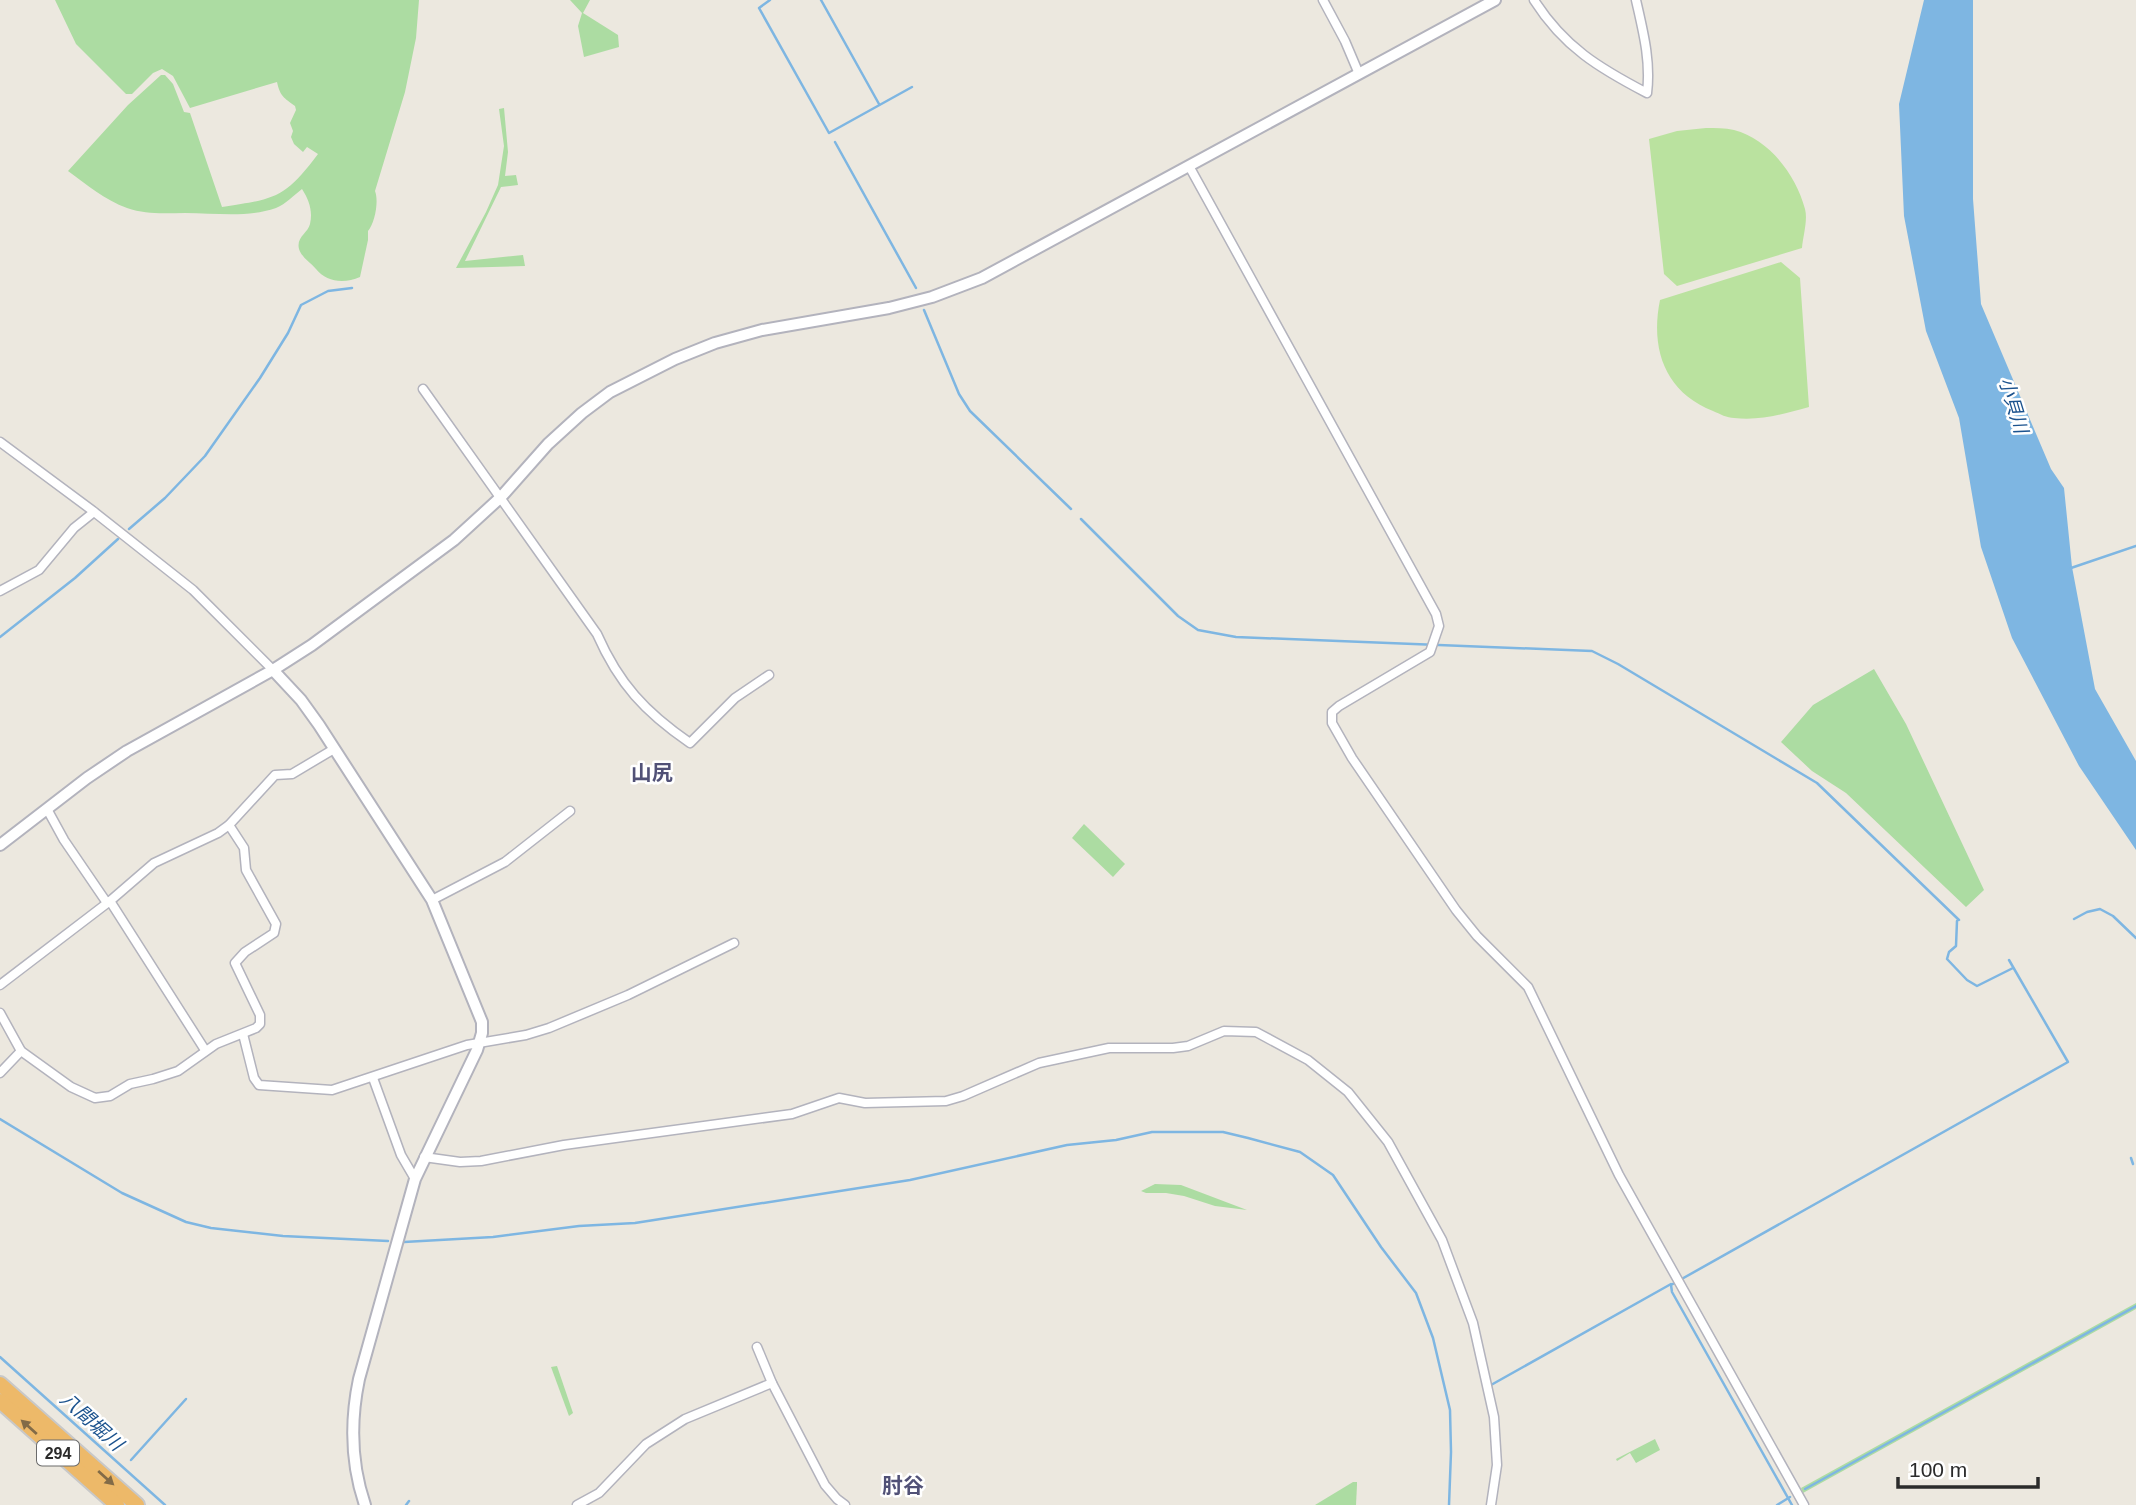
<svg xmlns="http://www.w3.org/2000/svg" width="2136" height="1505" font-family="Helvetica,'Noto Sans JP',sans-serif">
	<style>
		.green { fill: #acdca2 }
		.pitch { fill: #bae29f }
		.water { fill: #7eb6e2 }
		.lines { fill: none; stroke-linecap: round; stroke-linejoin: round }
		.stream { stroke: #7eb6e2; stroke-width: 2.5 }
		.street-casing { stroke: #b3b3bd; stroke-width: 11 }
		.secondary-casing { stroke: #b3b3bd; stroke-width: 14 }
		.highway-casing { stroke: #c8c8c8; stroke-width: 18 }
		.street { stroke: #fff; stroke-width: 8 }
		.secondary { stroke: #fff; stroke-width: 10 }
		.highway { stroke: #edb969; stroke-width: 14 }
		.oneway { fill: #826b47 }
		.labels { text-anchor: middle; stroke-width: 5; stroke-linejoin: round; paint-order: stroke }
		.shield { fill: #fff; stroke: #6b6b6b; stroke-width: 2 }
		.shield-label { font-size: 16px; font-weight: bold; fill: #2b2b2b }
		.water-label { font-size: 19px; font-style: italic; fill: #1c538e; stroke: #fff }
		.quarter-label { font-size: 21px; font-weight: bold; fill: #515177; stroke: #fff }
	</style>
	<rect width="100%" height="100%" fill="#ece8df"/>
	<g class="green">
		<path d="M55 0H419L416 38 405 92 375 191C379 201 375 223 368 231V240L360 277C344 284 326 282 316 269 310 262 302 258 299 249 296 237 308 233 310 224 313 211 309 200 302 189 294 195 286 204 276 208 247 218 216 213 185 213 165 213 147 215 127 208 105 200 87 185 68 171L128 105 161 75H165L173 84 184 112 190 113 222 207C276 199 285 198 318 154L307 147 303 152 294 144 291 137 293 131 290 123 296 110 295 106C284 98 280 96 277 82L190 108 173 76 162 69 153 73 132 94H126L76 44Z"/>
		<path d="M570 0H590L583 13 618 35 619 47 584 57 578 26 582 13Z"/>
		<path d="M504 108 508 152 505 176 516 175 518 185 501 187 465 261 523 255 525 266 456 268 486 212 498 185 504 146 499 109Z"/>
		<path d="M1874 669 1906 724 1984 890 1966 907 1846 793 1812 771 1781 742 1813 705Z"/>
		<path d="M1084 824 1125 864 1113 877 1072 838Z"/>
		<path d="M1155 1184 1181 1185 1247 1210 1215 1206 1184 1196 1166 1193H1146L1141 1191Z"/>
		<path d="M2136 1303V1309L1803 1493 1801 1488Z"/>
		<path d="M557 1366 573 1413 569 1416 551 1367Z"/>
		<path d="M1655 1439 1660 1450 1636 1463 1630 1453 1617 1461 1616 1459Z"/>
		<path d="M1353 1482H1357V1485L1356 1505H1315Z"/>
	</g>
	<g class="pitch">
		<path d="M1706 128C1715 128 1725 128 1734 130 1769 139 1796 175 1805 209 1808 220 1803 236 1802 248L1677 286 1664 274 1649 139 1677 131Z"/>
		<path d="M1781 262 1800 278 1809 407C1783 414 1761 421 1734 418 1727 418 1720 414 1713 411 1665 392 1650 349 1660 300Z"/>
	</g>
	<path class="water" d="M1924 0H1973V199L1981 304 2051 469 2064 488 2072 567 2095 689 2136 761V850L2079 766 2012 638 1981 547 1959 418 1926 331 1904 216 1899 104Z"/>
	<g class="lines">
		<g class="stream">
			<path d="M770 0 759 8 829 133 912 87"/>
			<path d="M821 0 879 104"/>
			<path d="M835 142 916 288"/>
			<path d="M924 310 959 394 970 411 1071 509"/>
			<path d="M1081 519 1178 616 1198 630 1236 637 1592 651 1618 664 1817 783 1959 920"/>
			<path d="M129 529 165 498 205 456 260 378 288 333 301 305 328 291 352 288"/>
			<path d="M2071 568 2136 546"/>
			<path d="M0 637 75 578 118 539"/>
			<path d="M2074 919 2087 912 2100 909 2113 916 2136 938"/>
			<path d="M1957 921 1956 946 1949 952 1947 959 1967 980 1977 986 2013 968"/>
			<path d="M0 1119 122 1193 186 1222 211 1228 283 1236 388 1241"/>
			<path d="M2131 1158 2133 1164"/>
			<path d="M404 1242 493 1237 579 1226 635 1223 910 1180 1067 1145 1116 1140 1152 1132H1223L1248 1138 1300 1152 1333 1175 1381 1247 1416 1293 1433 1338 1450 1410 1451 1452 1449 1505"/>
			<path d="M0 1357 165 1505"/>
			<path d="M1491 1385 1671 1284"/>
			<path d="M131 1460 186 1399"/>
			<path d="M1805 1489 2136 1306"/>
			<path d="M406 1505 409 1501"/>
			<path d="M1777 1505 1790 1497"/>
			<path d="M1792 1505 1672 1292 1671 1285 2068 1062 2009 960"/>
		</g>
		<g class="street-casing">
			<g id="street">
				<path d="M1323 0 1345 41 1359 74"/>
				<path d="M1534 0C1564 47 1599 68 1647 93 1651 61 1643 31 1636 0"/>
				<path d="M1189 166 1436 614 1439 626 1430 652 1339 706 1332 712V723L1352 758 1456 910 1477 936 1528 987 1619 1175 1804 1505"/>
				<path d="M423 389 597 634C619 684 645 712 690 743L735 698 769 675"/>
				<path d="M0 442 93 511 193 590 273 670"/>
				<path d="M0 591 39 570 74 528 94 512"/>
				<path d="M47 809 64 840 107 903"/>
				<path d="M432 900 505 862 570 811"/>
				<path d="M110 901 205 1050"/>
				<path d="M0 985 110 901 154 863 218 833 229 825 275 775 292 774 334 749"/>
				<path d="M0 1013 21 1051 71 1087 95 1098 110 1096 130 1084 153 1079 178 1071 216 1044 256 1028 260 1024V1015L235 963 245 952 274 933 276 924 246 870 244 848 229 825"/>
				<path d="M243 1034 254 1078 259 1085 332 1090 467 1045 526 1035 549 1028 628 995 734 943"/>
				<path d="M0 1073 21 1051"/>
				<path d="M373 1078 401 1155 415 1179"/>
				<path d="M424 1157 460 1162 481 1161 564 1145 792 1114 839 1098 865 1103 946 1101 963 1096 1039 1063 1109 1048H1173L1188 1046 1224 1031 1256 1032 1308 1060 1348 1092 1388 1142 1442 1240 1473 1323 1494 1417 1497 1465 1491 1505"/>
				<path d="M757 1347 772 1383 825 1485 837 1499 845 1505"/>
				<path d="M577 1505 599 1493 646 1444 685 1419 772 1383"/>
			</g>
		</g>
		<g class="secondary-casing">
			<g id="secondary">
				<path d="M273 670 301 700 319 725 432 900 482 1022V1033L477 1050 415 1179 359 1379C350 1422 351 1464 365 1505"/>
				<path d="M0 845 87 778 127 751 273 670 312 645 454 540 501 497 548 444 582 413 610 392 675 359 715 343 762 330 889 308 932 297 982 278 1495 0"/>
			</g>
		</g>
		<g class="highway-casing">
			<g id="highway">
				<path d="M0 1384 137 1505"/>
				<path d="M0 1401 117 1505"/>
			</g>
		</g>
		<use href="#street" class="street"/>
		<use href="#secondary" class="secondary"/>
		<use href="#highway" class="highway"/>
	</g>
	<defs><path id="oneway-solid" d="M-6-.8H1V-3.2L6.5 0L1 3.2V.8H-6Z" transform="scale(1.75)"/></defs>
	<g class="oneway">
		<use href="#oneway-solid" transform="translate(29 1427) rotate(-138)"/>
		<use href="#oneway-solid" transform="translate(106 1478) rotate(42)"/>
	</g>
	<g class="labels">
		<rect class="shield" x="37" y="1440.5" width="42" height="25" rx="5"/>
		<g class="shield-label">
			<text x="58" y="1459">294</text>
		</g>
		<g class="water-label">
			<text transform="translate(2014 405) rotate(73)" y="7">小貝川</text>
			<text transform="translate(92 1421) rotate(42)" y="7">八間堀川</text>
		</g>
		<g class="quarter-label">
			<text x="652" y="780">山尻</text>
			<text x="903" y="1493">肘谷</text>
		</g>
	</g>
	<path d="M1898 1477v10h140v-10" fill="none" stroke="#2b2b2b" stroke-width="3.5"/>
	<text x="1909" y="1477" font-size="21" fill="#2b2b2b" stroke="#ffffff" stroke-width="5" paint-order="stroke">100 m</text>
</svg>
